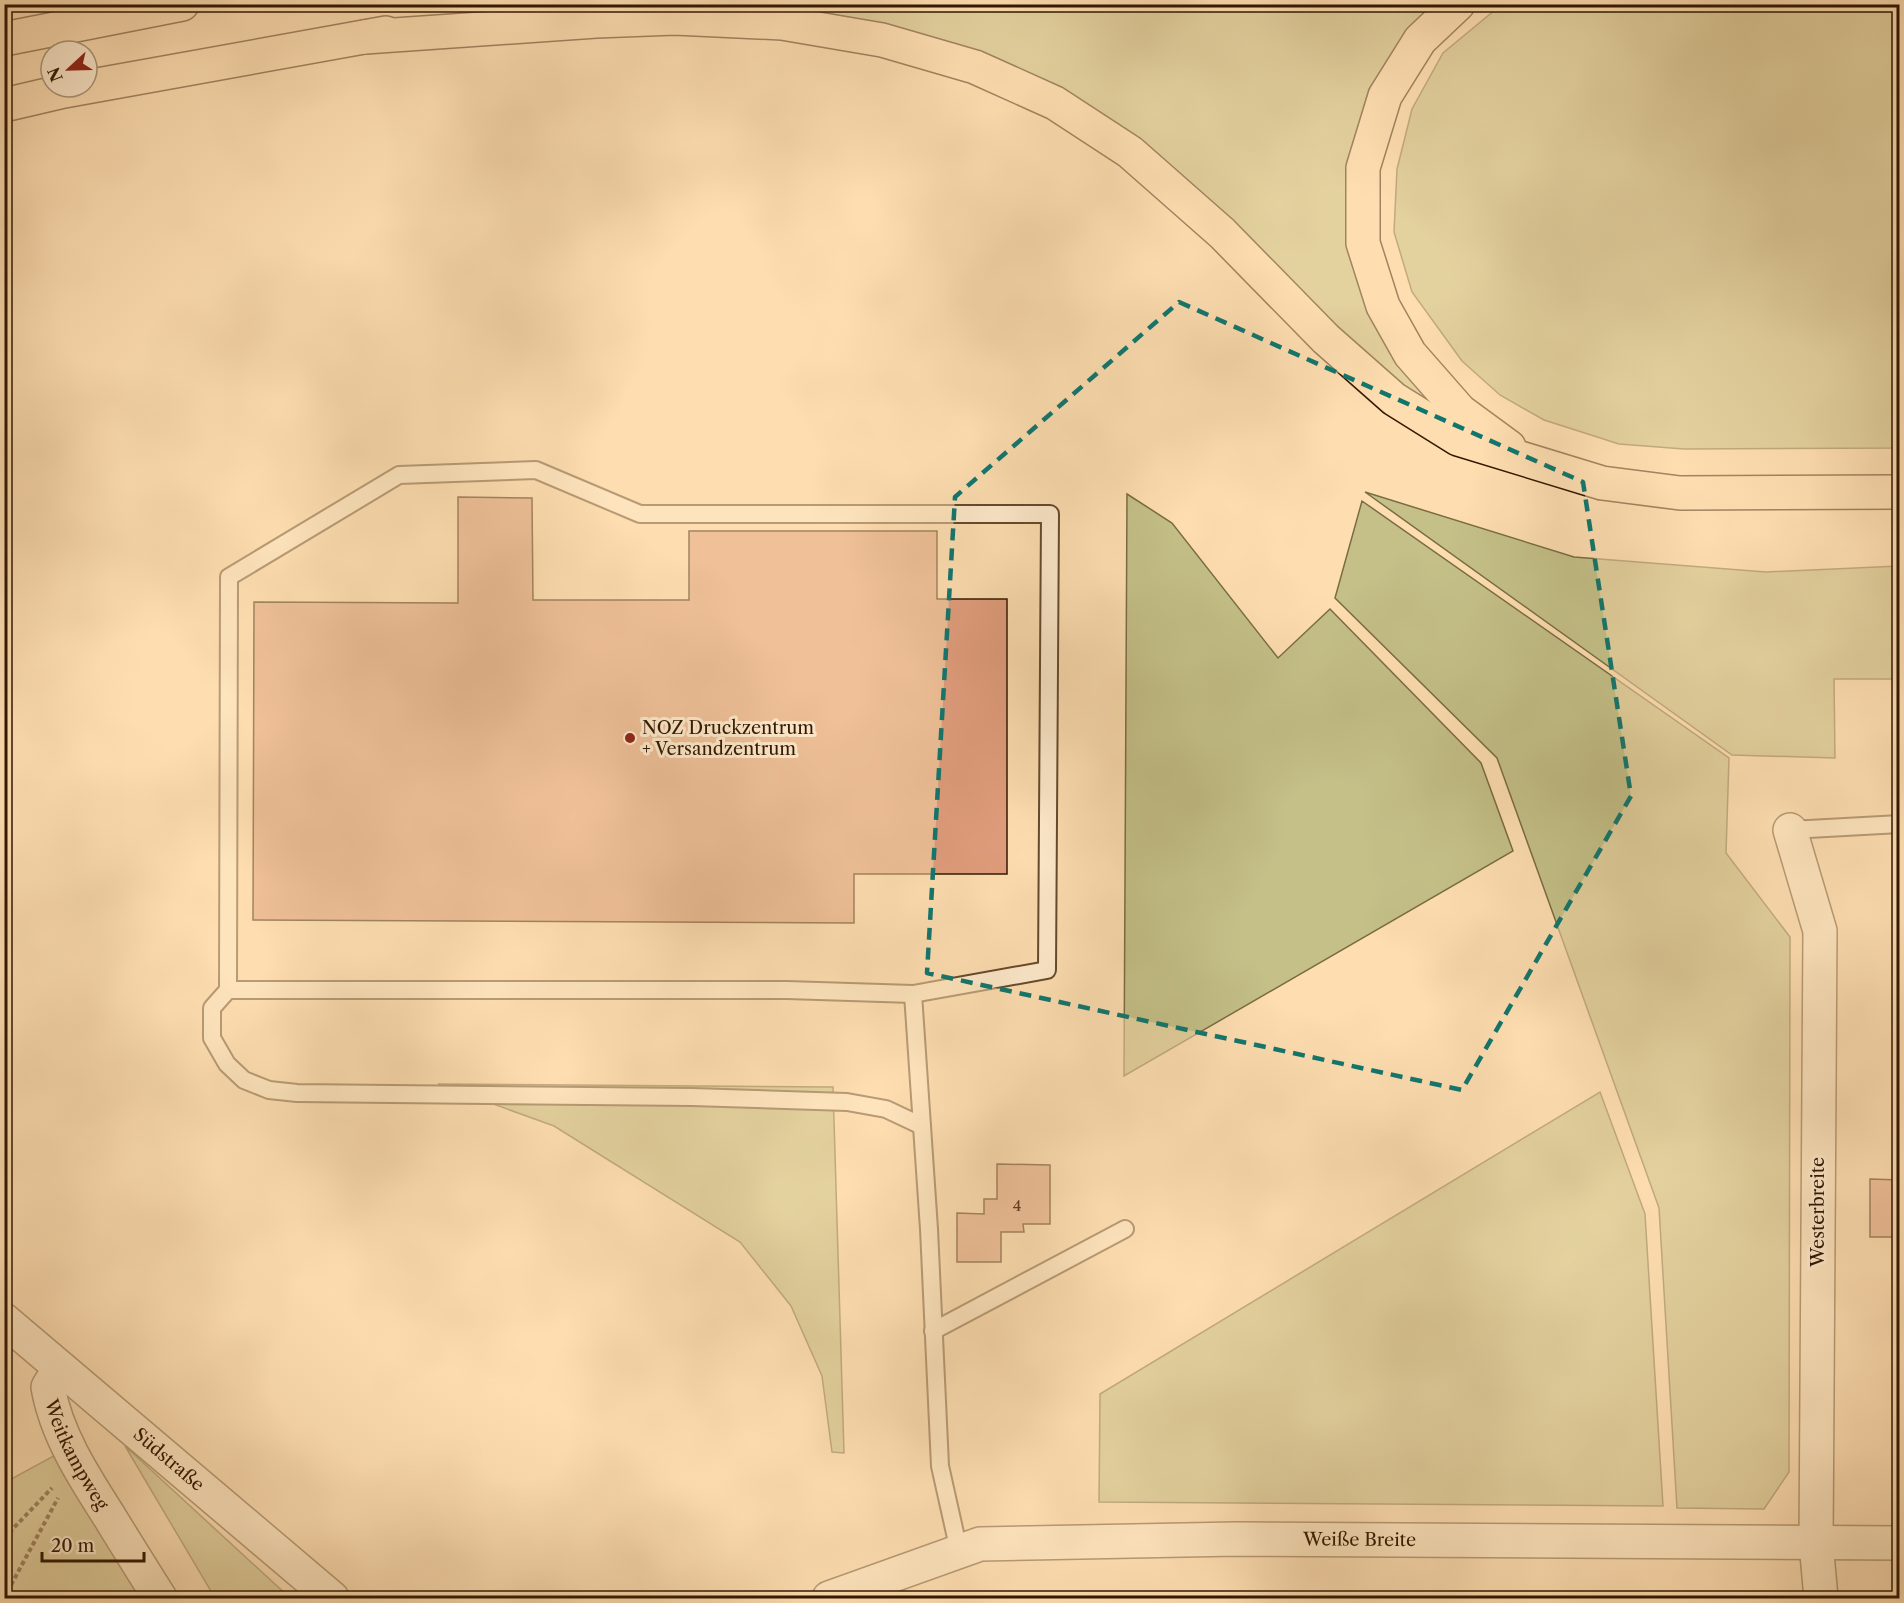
<svg xmlns="http://www.w3.org/2000/svg" width="1904" height="1603" font-family="'Libre Caslon Text',serif">
	<style>
		.green { fill: #c4c088; stroke: #7a6c44; stroke-width: 1.5 }
		.building { fill: #e19d7d; stroke: #311700; stroke-width: 1.5 }
		.lines { fill: none; stroke-linecap: round; stroke-linejoin: round }
		.lane-casing { stroke: #64492c; stroke-width: 20 }
		.street-casing { stroke: #64492c; stroke-width: 36 }
		.highway-casing { stroke: #311700; stroke-width: 36 }
		.path { stroke: #311700; stroke-width: 4; stroke-dasharray: 4.5 3; stroke-linecap: butt }
		.lane { stroke: #feeacc; stroke-width: 16 }
		.street { stroke: #feeacc; stroke-width: 33 }
		.highway { stroke: #fedeb1; stroke-width: 33 }
		.marked { fill: none; stroke: #0f766e; stroke-width: 4.5; stroke-dasharray: 12 8; stroke-linejoin: round }
		.poi-dot { fill: #8f2418; stroke: #feeacc; stroke-width: 2 }
		.labels { text-anchor: middle; stroke-width: 6; stroke-linejoin: round; paint-order: stroke }
		.number-label { font-size: 15px; fill: #5d381f }
		.poi-label { font-size: 18px; fill: #311700; stroke: #feeacc; text-anchor: start }
		.street-label { font-size: 18px; fill: #311700; stroke: #feeacc }
	</style>
	<rect width="100%" height="100%" fill="#fedeb1"/>
	<filter id="stains"><feTurbulence type="fractalNoise" baseFrequency=".00333" numOctaves="4"/><feColorMatrix values="0 0 0 0 .2 0 0 0 0 .09 0 0 0 0 .02 0 0 0 .5 -.17"/></filter>
	<radialGradient id="worn" r=".72"><stop offset=".6" stop-color="#630" stop-opacity="0"/><stop offset="1" stop-color="#630" stop-opacity=".3"/></radialGradient>
	<g class="green">
		<path d="M815 4 1437 5 1409 28 1369 89 1347 166 1349 244 1451 420 1404 387 1337 327 1233 221 1140 140 784 8Z"/>
		<path d="M1501 5H1899V448L1684 449 1619 444 1544 420 1500 395 1462 361 1412 292 1394 232 1397 169 1412 109 1443 53Z"/>
		<path d="M1365 492 1574 557 1766 572 1899 566V679H1834L1835 758 1732 755Z"/>
		<path d="M1127 494 1172 523 1278 658 1330 609 1481 763 1513 851 1124 1076Z"/>
		<path d="M1362 501 1729 758 1726 853 1790 937 1789 1472 1764 1509 1677 1508 1659 1208 1497 758 1335 598Z"/>
		<path d="M438 1084 833 1087 844 1453 832 1452 822 1376 791 1306 740 1242 554 1126Z"/>
		<path d="M1600 1092 1645 1214 1663 1506 1099 1502 1100 1394Z"/>
		<path d="M125 1446 290 1598H215Z"/>
		<path d="M61 1452 147 1598H5L4 1483Z"/>
	</g>
	<g class="building">
		<path d="M458 497 532 498 533 600H689V531H937V599H1007V874H854V923L253 920 254 602 458 603Z"/>
		<path d="M1897 908H1900V1015H1895Z"/>
		<rect x="1895" y="1015" width="5" height="107"/>
		<path d="M997 1164 1050 1165V1224H1023L1024 1232H1001V1262H957V1213L984 1214V1199H997Z"/>
		<path d="M1870 1179 1900 1180V1237H1870Z"/>
	</g>
	<g class="lines">
		<g class="lane-casing">
			<g id="lane">
				<path d="M536 470 640 514H1050L1047 970 913 994 787 990H228L229 577 399 475Z"/>
				<path d="M1790 830 1900 824"/>
				<path d="M228 990 212 1008V1038L227 1064 244 1080 269 1090 297 1093 692 1097 847 1102 886 1109 922 1126"/>
				<path d="M913 994 929 1229 940 1466 959 1551"/>
				<path d="M933 1331 1125 1229"/>
			</g>
		</g>
		<g class="street-casing">
			<g id="street">
				<path d="M1790 830 1820 931 1816 1543 1821 1598"/>
				<path id="s1" d="M4 1320 332 1598"/>
				<path id="s2" d="M60 1368 48 1387C56 1434 84 1477 109 1516 126 1544 143 1571 160 1598"/>
				<path id="s3" d="M829 1598 980 1544 1236 1539 1900 1543"/>
			</g>
		</g>
		<g class="highway-casing">
			<g id="highway">
				<path d="M1458 4 1420 40 1385 96 1363 168V243L1383 306 1410 354 1460 411 1509 447"/>
				<path d="M365 37 596 21 675 18 782 23 882 40 975 67 1055 103 1130 152 1222 233 1326 339 1394 399 1458 439 1602 483 1680 493 1900 492"/>
				<path d="M4 39 182 4"/>
				<path d="M4 105 64 91 386 33"/>
			</g>
		</g>
		<g class="path">
			<path d="M4 1538 52 1488"/>
			<path d="M4 1598 58 1498"/>
		</g>
		<use href="#lane" class="lane"/>
		<use href="#street" class="street"/>
		<use href="#highway" class="highway"/>
	</g>
	<path d="M0 0H1904V1603H0ZM1179 302 1583 482 1631 796 1462 1090 927 973 955 497Z" fill="#fedeb1" fill-opacity=".55" fill-rule="evenodd"/>
	<path class="marked" d="M1179 302 1583 482 1631 796 1462 1090 927 973 955 497Z"/>
	<circle class="poi-dot" cx="630" cy="738" r="6"/>
	<g class="labels">
		<g class="number-label">
			<text x="1017" y="1211">4</text>
		</g>
		<g class="poi-label">
			<text x="642" y="734">NOZ Druckzentrum<tspan x="642" dy="21">+ Versandzentrum</tspan></text>
		</g>
		<g class="street-label">
			<text transform="translate(1818 1212) rotate(-90)" y="6">Westerbreite</text>
			<text dy="6" stroke="none"><textPath href="#s2" startOffset="96">Weitkampweg</textPath></text>
			<text dy="6" stroke="none"><textPath href="#s1" startOffset="216">Südstraße</textPath></text>
			<text dy="6" stroke="none"><textPath href="#s3" startOffset="540">Weiße Breite</textPath></text>
		</g>
	</g>
	<rect width="1904" height="1603" fill="none" stroke="#fedeb1" stroke-width="24"/>
	<rect x="6" y="6" width="1892" height="1591" fill="none" stroke="#311700" stroke-width="3"/>
	<rect x="12" y="12" width="1880" height="1579" fill="none" stroke="#311700" stroke-width="1.5"/>
	<g transform="translate(69 69) rotate(248)"><circle r="28" fill="#feeacc" stroke="#ac967a" stroke-width="1.5"/>
	<path d="M0-4.5L10 22L0 15L-10 22Z" fill="#8f2418"/>
	<text y="-9" font-size="16" font-weight="bold" text-anchor="middle" fill="#311700">N</text>
	</g>
	<path d="M42 1552v9h102v-9" fill="none" stroke="#311700" stroke-width="3"/>
	<text x="51" y="1552" font-size="18" fill="#311700" stroke="#feeacc" stroke-width="4.5" paint-order="stroke">20 m</text>
	<rect width="100%" height="100%" filter="url(#stains)"/>
	<rect width="100%" height="100%" fill="url(#worn)"/>
</svg>
